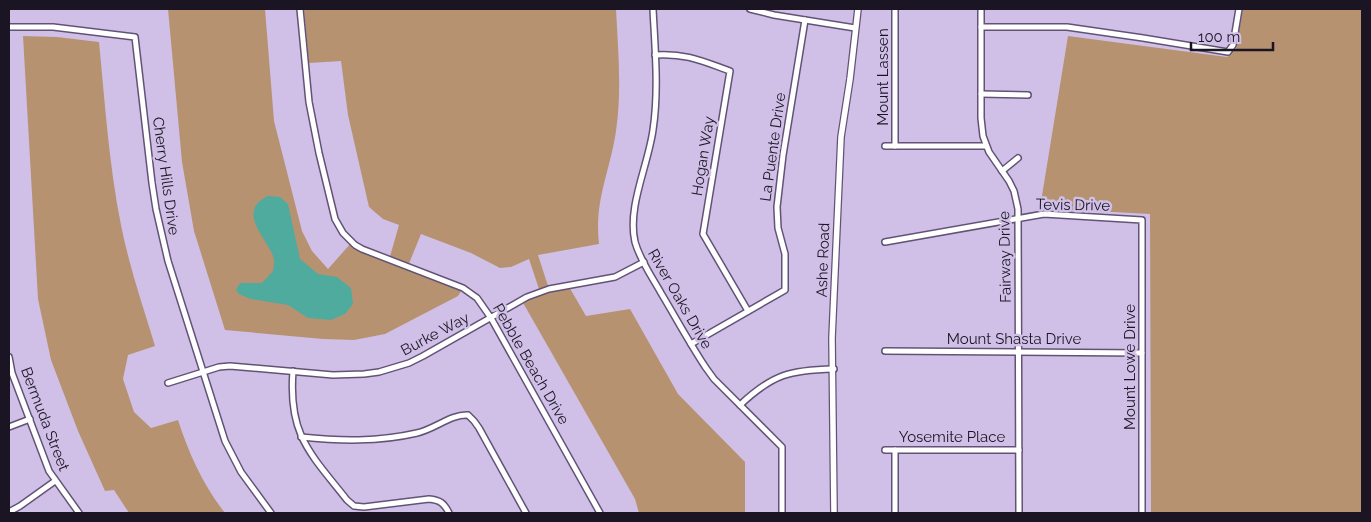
<svg xmlns="http://www.w3.org/2000/svg" width="1371" height="522" font-family="Raleway,sans-serif">
	<style>
		.green { fill: #b79270 }
		.water { fill: #4eab9e }
		.lines { fill: none; stroke-linecap: round; stroke-linejoin: round }
		.minor-casing { stroke: #625376; stroke-width: 8 }
		.tertiary-casing { stroke: #625376; stroke-width: 8 }
		.minor { stroke: #fff; stroke-width: 5 }
		.tertiary { stroke: #fff; stroke-width: 5.5 }
		.labels { text-anchor: middle; stroke-width: 5; stroke-linejoin: round; paint-order: stroke }
		.street-label { font-size: 15px; fill: #1b1523; stroke: #d0c0e7 }
	</style>
	<rect width="100%" height="100%" fill="#d0c0e7"/>
	<g class="green">
		<path d="M168 9H265L274 121 302 231 312 251 328 269 352 242 389 260 399 225 383 219 369 207 348 115 341 61 309 63 304 9H616C618 50 622 90 616 131 610 172 594 200 599 244L538 255 549 289 568 285 586 316 630 309 678 394 745 462V513H639L635 499 522 301 540 292 529 259 511 267 500 268 471 253 421 234 408 266 463 288 458 296 385 334 354 340 323 339 225 330 194 231 182 162Z"/>
		<path d="M1243 9H1362V513H1151L1150 214 1040 208 1068 36 1227 57 1236 49Z"/>
		<path d="M23 36 57 37 99 42C105 103 109 165 121 225 129 266 143 306 155 346L128 355 123 379 134 412 151 428 178 420C189 454 203 485 225 513H129L114 490 105 491 78 431 51 360 38 299Z"/>
	</g>
	<path class="water" d="M268 196 280 197 288 204 300 259 318 274 337 277 351 288 353 304 345 314 331 320 308 318 288 305 251 299 239 294 236 290 240 283H262L273 271C274 267 274 263 274 259 270 241 234 212 268 196Z"/>
	<g class="lines">
		<g class="minor-casing">
			<g id="minor">
				<path d="M300 9 309 102 319 153 335 219 343 233 355 245 362 249 463 288 477 298 491 318 600 513"/>
				<path d="M653 9C655 49 659 90 653 130 648 166 627 207 635 242 640 260 652 277 661 293 676 318 690 344 706 368L714 379 782 447V513"/>
				<path d="M750 9 774 15 855 28"/>
				<path d="M895 9V146"/>
				<path d="M981 9V118L983 136 989 152 1009 181 1014 191 1018 209 1019 513"/>
				<path d="M9 27H53L135 37 152 183 156 209 168 261 225 441 241 472 271 513"/>
				<path d="M981 27H1067L1143 38 1228 52 1233 45 1239 9"/>
				<path d="M655 55C686 53 702 61 730 71L703 234 748 311"/>
				<path d="M981 94 1028 95"/>
				<path d="M885 146H986"/>
				<path d="M1002 171 1018 158"/>
				<path d="M885 242 1044 214 1142 220V513"/>
				<path d="M691 344 785 290V254L778 228 777 207 783 155 805 20"/>
				<path d="M885 351 1142 353"/>
				<path d="M9 357 12 373 49 471 79 513"/>
				<path d="M293 371C288 435 310 453 347 500L354 506 364 507 429 499C440 500 444 503 449 513"/>
				<path d="M168 383 219 367 230 366 333 375 364 374 379 372 409 363 423 356 527 297 549 289 615 277 644 262"/>
				<path d="M740 405C773 374 790 370 834 369"/>
				<path d="M9 427 30 419"/>
				<path d="M301 437C340 441 378 442 417 433 435 429 451 414 468 415L474 421 479 428 526 513"/>
				<path d="M885 450H1019"/>
				<path d="M9 512 20 506 55 481"/>
				<path d="M895 513V450"/>
			</g>
		</g>
		<g class="tertiary-casing">
			<path id="tertiary" d="M834 513 832 338 841 137 850 79 858 9"/>
		</g>
		<use href="#minor" class="minor"/>
		<use href="#tertiary" class="tertiary"/>
	</g>
	<g class="labels">
		<g class="street-label">
			<text transform="translate(883 77) rotate(-90)" y="5">Mount Lassen</text>
			<text transform="translate(773 147) rotate(-82)" y="5">La Puente Drive</text>
			<text transform="translate(703 156) rotate(-81)" y="5">Hogan Way</text>
			<text transform="translate(166 176) rotate(82)" y="5">Cherry Hills Drive</text>
			<text transform="translate(1073 205) rotate(1)" y="5">Tevis Drive</text>
			<text transform="translate(1005 257) rotate(-91)" y="5">Fairway Drive</text>
			<text transform="translate(823 260) rotate(-88)" y="5">Ashe Road</text>
			<text transform="translate(680 299) rotate(60)" y="5">River Oaks Drive</text>
			<text transform="translate(435 334) rotate(-28)" y="5">Burke Way</text>
			<text x="1014" y="344">Mount Shasta Drive</text>
			<text transform="translate(531 364) rotate(60)" y="5">Pebble Beach Drive</text>
			<text transform="translate(1130 367) rotate(-90)" y="5">Mount Lowe Drive</text>
			<text transform="translate(45 419) rotate(69)" y="5">Bermuda Street</text>
			<text x="952" y="442">Yosemite Place</text>
		</g>
	</g>
	<rect width="1371" height="522" fill="none" stroke="#1b1523" stroke-width="20"/>
	<path d="M1191 42v8h82v-8" fill="none" stroke="#1b1523" stroke-width="2.5"/>
	<text x="1198" y="42" font-size="15" fill="#1b1523" stroke="#d0c0e7" stroke-width="4" paint-order="stroke">100 m</text>
</svg>
